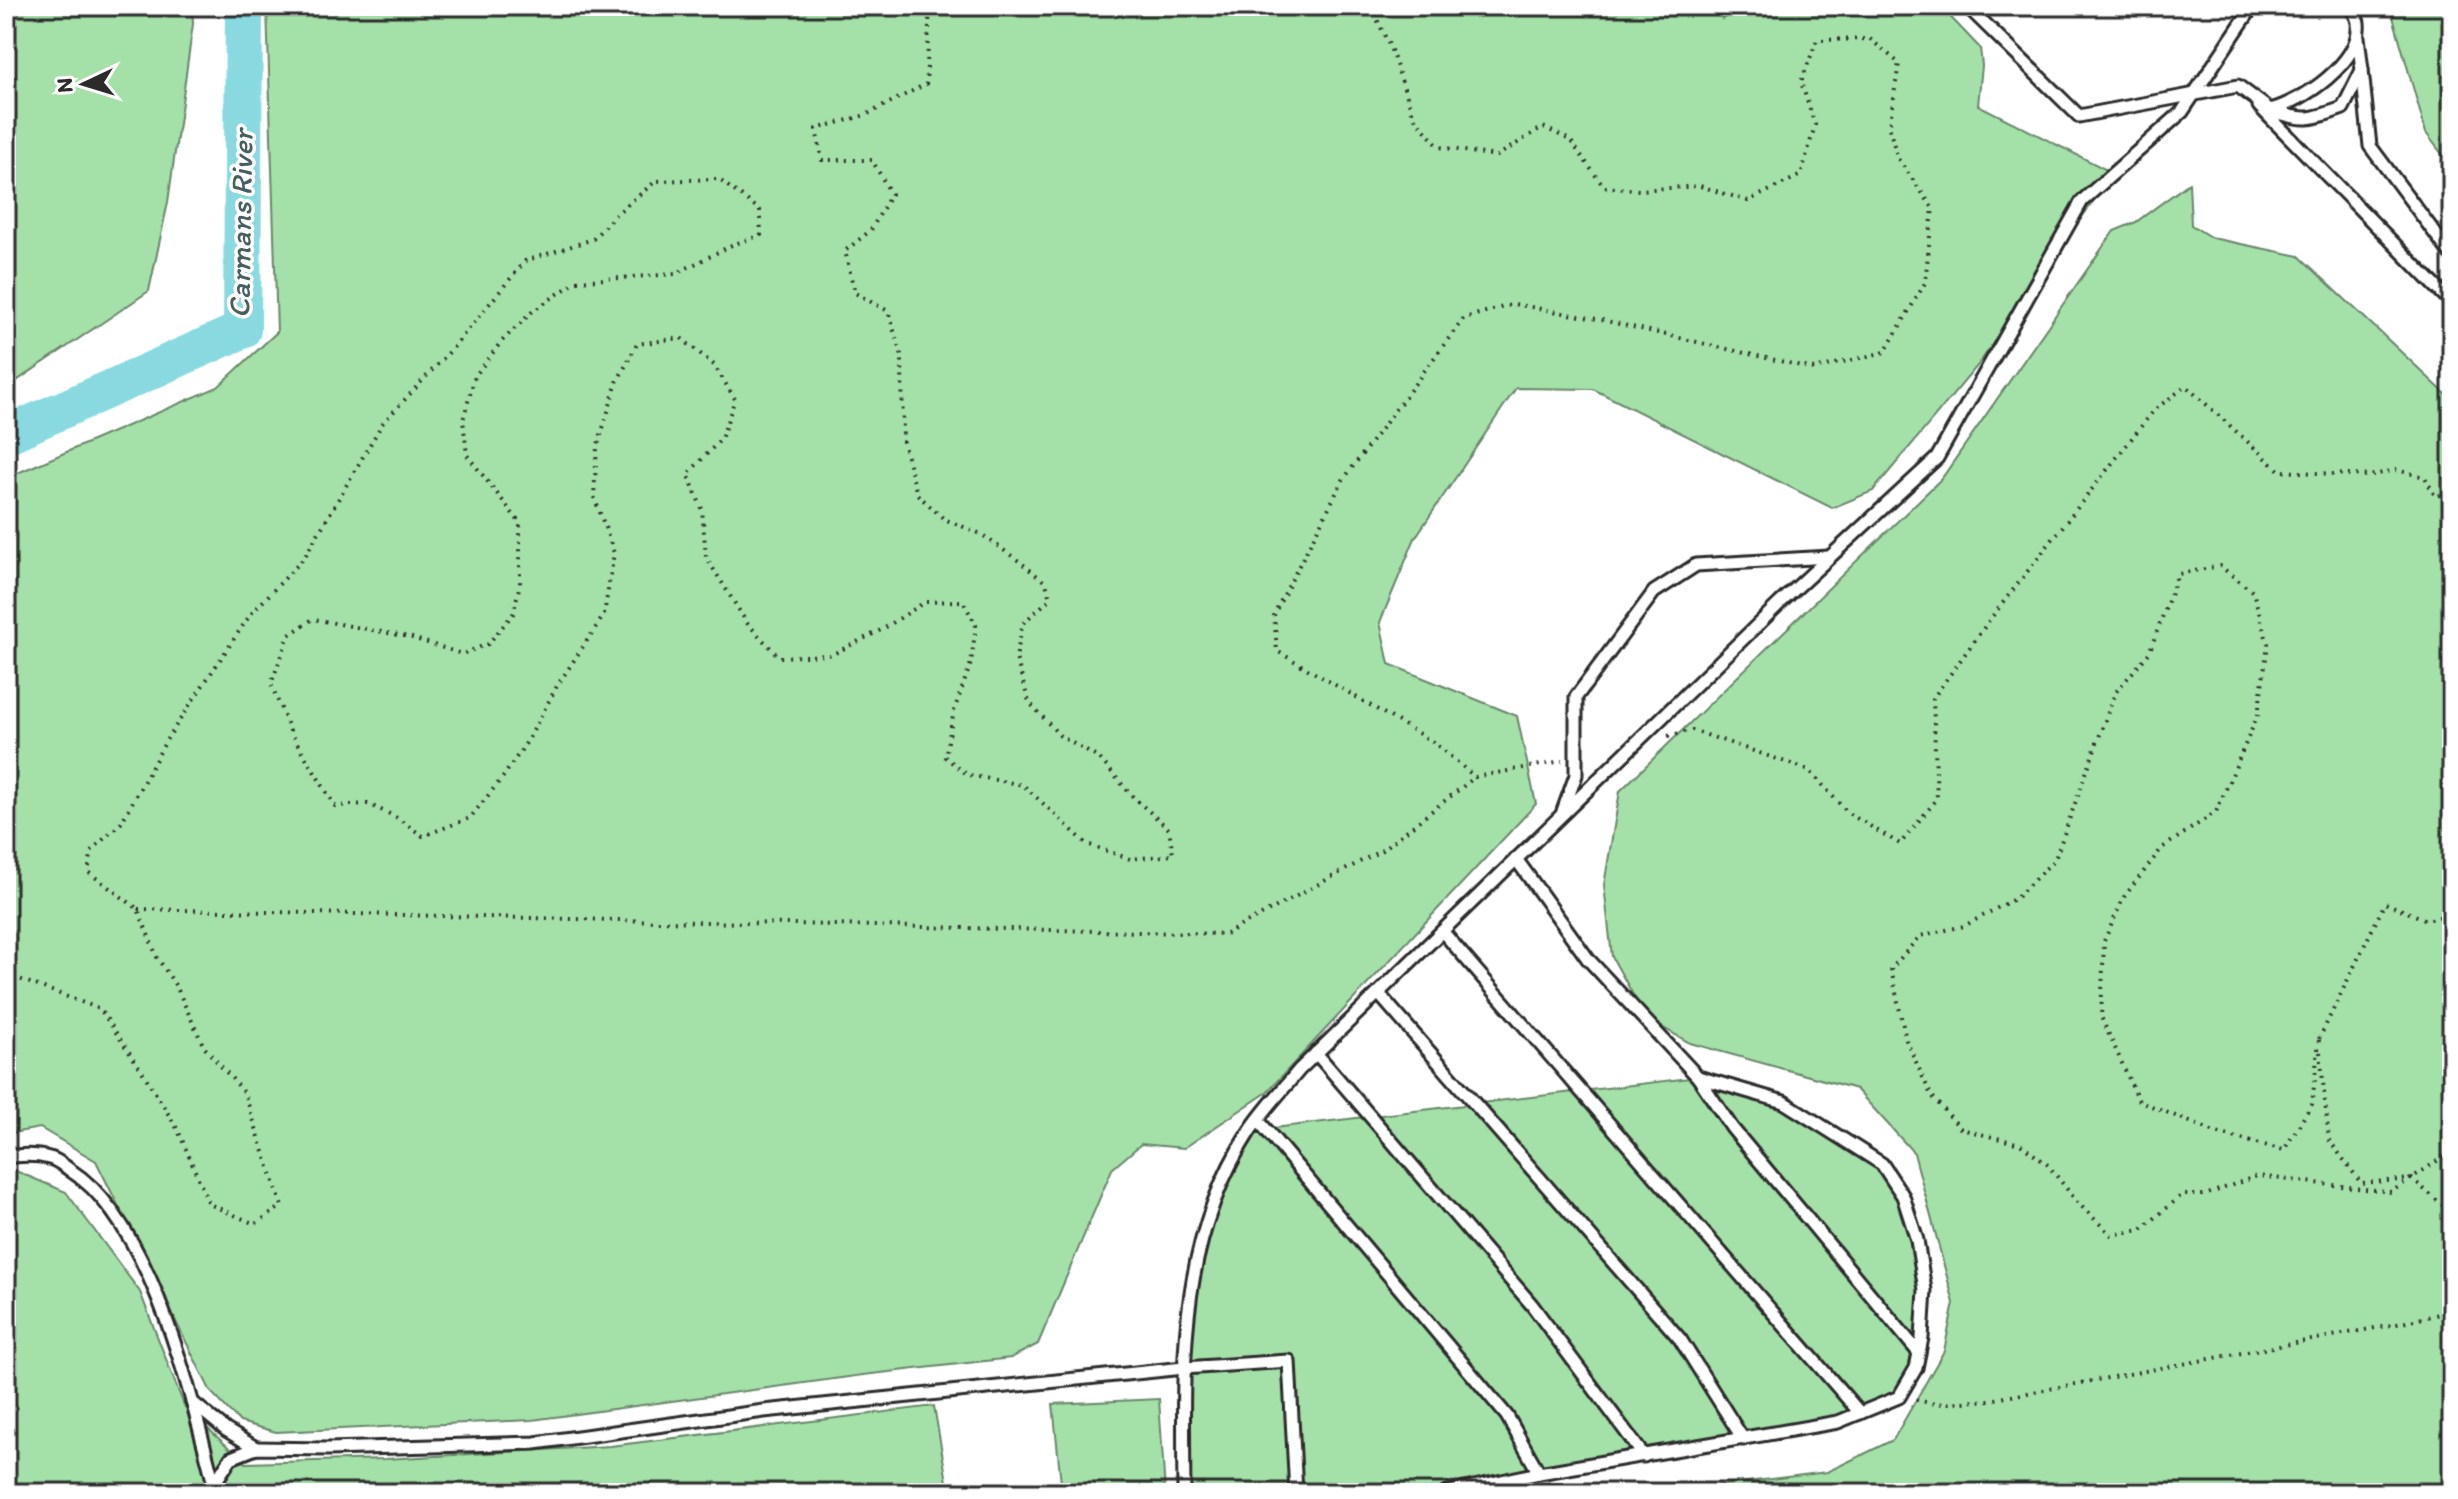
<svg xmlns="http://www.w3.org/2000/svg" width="2458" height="1499" font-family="Itim,sans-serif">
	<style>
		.green { fill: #a4e1a8; stroke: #68866a; stroke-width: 2 }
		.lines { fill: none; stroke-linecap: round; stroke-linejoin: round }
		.river { stroke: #88d9e0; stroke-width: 38 }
		.lane-casing { stroke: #2b2b2b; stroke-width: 17 }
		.path { stroke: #2b2b2b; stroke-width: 4; stroke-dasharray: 2 6; stroke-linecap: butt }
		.lane { stroke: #fff; stroke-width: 11 }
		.labels { text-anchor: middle; stroke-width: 7; stroke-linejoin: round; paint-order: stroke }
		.water-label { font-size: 30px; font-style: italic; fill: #475f61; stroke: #fff }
	</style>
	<rect width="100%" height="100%" fill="#fff"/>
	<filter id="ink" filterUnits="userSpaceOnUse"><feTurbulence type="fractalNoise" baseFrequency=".0125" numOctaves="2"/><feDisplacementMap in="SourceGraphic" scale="16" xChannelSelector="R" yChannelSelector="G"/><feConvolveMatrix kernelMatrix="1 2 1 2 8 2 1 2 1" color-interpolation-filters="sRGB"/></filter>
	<g filter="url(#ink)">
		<g class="green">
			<path d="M6 6H192L193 24 168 202 149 291 6 388Z"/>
			<path d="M267 6H1715L1722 19 1743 6H1940L1980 48 1982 66 1978 105 2113 173 1978 365 1873 491 1832 508 1593 389 1516 388 1415 538 1380 622 1389 664 1517 716 1536 804 1266 1093 1184 1148 1141 1144 1112 1169 1038 1344 1011 1358 863 1375 532 1420 276 1432 240 1422 211 1392 96 1161 40 1128 6 1134V478L218 387 277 332Z"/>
			<path d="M2003 6H2083L2072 10 2010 13Z"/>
			<path d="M2390 6H2452V167L2426 133Z"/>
			<path d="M2189 183 2191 225 2212 238 2299 256 2452 400V1493H1657L1827 1472 1893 1440 1944 1351 1954 1303 1914 1153 1856 1089 1690 1043 1646 1018 1612 957 1604 885 1620 791 1942 478 2114 231 2136 222Z"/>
			<path d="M1698 1077 1784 1102 1882 1164 1903 1196 1917 1240 1922 1338 1899 1397 1838 1422 1446 1493H1184V1444L1195 1256 1249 1131Z"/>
			<path d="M6 1167 66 1192 140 1292 185 1408 246 1463 385 1459 610 1446 934 1406 949 1493H6Z"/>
			<path d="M1159 1399 1165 1493H1062L1053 1404Z"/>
		</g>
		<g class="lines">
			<path class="river" d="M6 435 242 330 244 6"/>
			<g class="lane-casing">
				<g id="lane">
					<path d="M1967 6 2079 116 2238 86 2270 110C2302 102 2362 62 2358 23 2358 18 2353 11 2351 6"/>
					<path d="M2362 70 2370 146 2452 256"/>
					<path d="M2259 106 2452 303"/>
					<path d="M2271 110C2304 122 2310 120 2343 108L2362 70 2358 37"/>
					<path d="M1563 811 1576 775V697L1654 592 1696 565 1829 557"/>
					<path d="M1443 932 1860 1413"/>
					<path d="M1379 994 1680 1339 1743 1439"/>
					<path d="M1316 1053 1532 1305 1644 1456"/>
					<path d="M1698 1077 1732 1128 1919 1353"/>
					<path d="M1258 1120 1507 1416 1539 1473"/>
					<path d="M6 1157C20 1155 35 1154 49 1158 56 1159 63 1165 70 1170 152 1222 190 1394 214 1484"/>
					<path d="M192 1402 226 1430 256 1448"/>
					<path d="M215 1493 214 1484 231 1458 256 1448 328 1449 535 1443 764 1411 1184 1368 1289 1361 1296 1493"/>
					<path d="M1184 1493C1183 1366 1177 1243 1249 1132 1263 1110 1282 1091 1299 1070L1780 603 1937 458 2082 201 2182 112 2253 6"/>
					<path d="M1446 1493 1539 1473 1838 1422 1899 1397 1916 1368 1922 1338 1925 1290 1917 1240 1903 1196 1882 1164 1784 1102 1698 1077 1588 959 1516 859"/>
				</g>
			</g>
			<g class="path">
				<path d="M1371 6 1390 47 1414 117 1439 147 1497 156 1543 127 1570 140 1604 187 1639 190 1700 186 1748 201 1801 175 1815 125 1801 82 1817 40 1870 39 1899 63 1889 128 1898 159 1933 208 1925 283 1885 352 1814 369 1602 320 1514 304 1464 318 1343 480 1274 614 1277 651 1433 742 1475 777 1562 761"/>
				<path d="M1668 736 1692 730 1809 770 1848 813 1900 844 1937 799 1933 698 1991 618 2154 410 2186 386 2280 471 2369 476 2396 470 2425 477 2435 496 2452 493"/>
				<path d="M138 909 1226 934 1382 850 1475 777"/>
				<path d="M6 974 100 1009 142 1071 178 1130 209 1204 255 1224 282 1206 244 1092 204 1047 177 988 157 957 138 909 88 872 92 850 121 823 167 739 250 615 304 558 382 424 452 349 525 261 593 239 615 215 656 181 718 179 760 210 761 235 732 245 675 274 577 281 533 311 501 342 475 376 463 420 467 455 520 523V584L513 614 488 644 462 654 409 637 313 619 289 635 271 684 291 733 335 806 368 804 394 816 423 836 470 818 503 777 528 740 557 686 604 615 614 553 594 496 597 448 617 382 637 344 681 338 714 365 735 399 721 439 688 474 702 509 706 557 747 623 779 657 831 655 883 629 925 602 963 601 976 625 971 663 954 711 945 757 968 775 1023 785 1087 844 1130 859 1173 855 1169 829 1134 798 1100 759 1060 736 1029 702 1016 658 1023 623 1050 599 1046 583 1019 561 981 534 944 519 917 494 903 442 902 357 888 311 855 293 845 251 871 230 891 194 872 160H822L816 129 866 115 926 84 930 6"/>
				<path d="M2319 1039 2385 903 2427 920 2452 914"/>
				<path d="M2319 1040 2312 1104 2284 1150 2217 1133 2139 1101 2101 1017 2104 941 2124 897 2162 848 2216 812 2258 715 2268 644 2253 592 2220 566 2178 574 2149 653 2115 693 2055 859 2016 898 1964 926 1920 936 1891 969 1906 1040 1931 1095 1961 1129 2020 1144 2048 1165 2077 1202 2111 1235 2141 1230 2182 1195H2205L2257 1176 2391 1192 2452 1151"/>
				<path d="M2320 1052 2329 1140 2361 1183 2412 1179 2452 1213"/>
				<path d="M1916 1400 1935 1404 1990 1400 2402 1323 2452 1311"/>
			</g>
			<use href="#lane" class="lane"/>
		</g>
	</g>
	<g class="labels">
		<g class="water-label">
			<text transform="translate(241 224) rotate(-89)" y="10">Carmans River</text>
		</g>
	</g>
	<rect width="2458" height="1499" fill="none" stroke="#fff" stroke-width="32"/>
	<rect x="16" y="16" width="2426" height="1467" fill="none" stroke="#2b2b2b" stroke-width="3" filter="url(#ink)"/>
	<g transform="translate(84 84) rotate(266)" stroke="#ffffff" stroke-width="6" paint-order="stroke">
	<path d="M0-6L14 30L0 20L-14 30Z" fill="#2b2b2b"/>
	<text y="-12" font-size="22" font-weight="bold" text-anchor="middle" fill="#2b2b2b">N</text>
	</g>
</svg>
